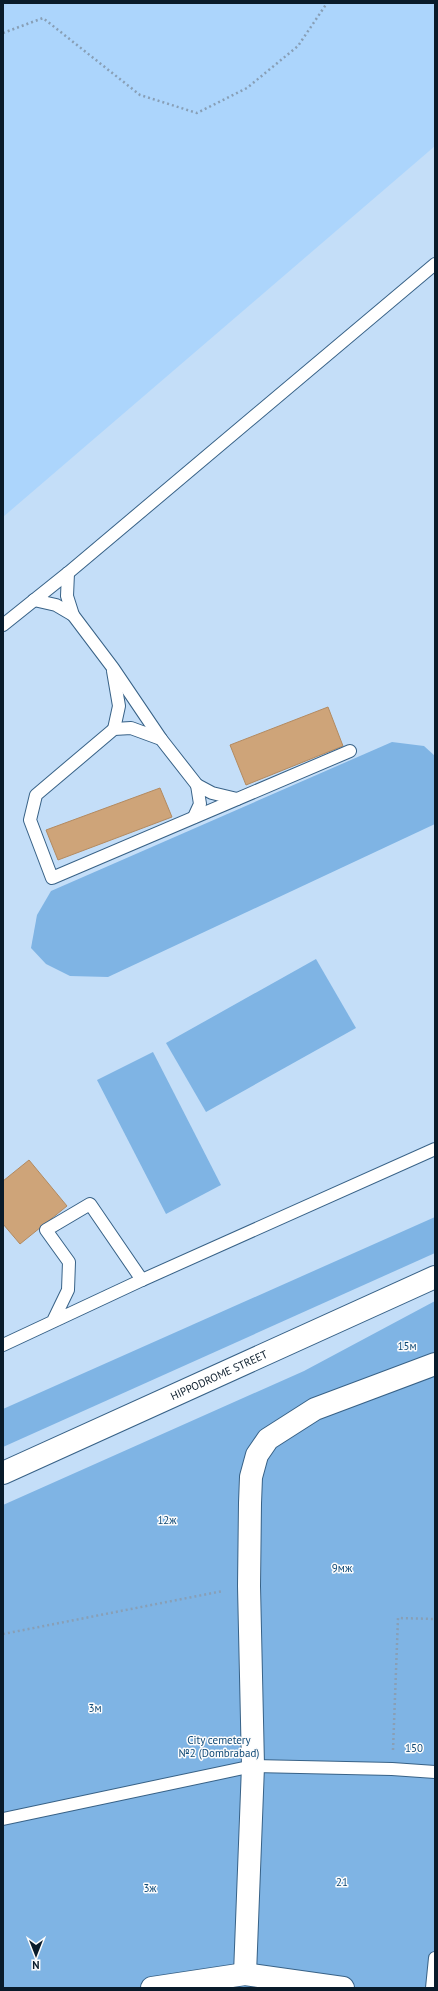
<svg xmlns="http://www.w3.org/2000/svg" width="438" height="1991" font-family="'PT Sans',sans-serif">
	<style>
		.built { fill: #acd5fc }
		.green { fill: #7fb4e4 }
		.building { fill: #cea479; stroke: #b38a60 }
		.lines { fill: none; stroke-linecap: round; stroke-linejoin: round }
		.service-casing { stroke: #386287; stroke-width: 14 }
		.minor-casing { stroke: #386287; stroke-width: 24 }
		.path { stroke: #889fb6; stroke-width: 2.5; stroke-dasharray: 2 3; stroke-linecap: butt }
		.service { stroke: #fff; stroke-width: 12 }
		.minor { stroke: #fff; stroke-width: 22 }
		.labels { text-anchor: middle; stroke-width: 3; stroke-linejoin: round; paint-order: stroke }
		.park-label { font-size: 11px; fill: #0f4976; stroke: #fcfcfc }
		.street-label { font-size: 11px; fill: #091b2a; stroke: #fcfcfc }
	</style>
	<rect width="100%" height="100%" fill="#c4def8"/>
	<path class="built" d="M3 3H435V146L3 517Z"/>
	<g class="green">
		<path d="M392 742 424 746 435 756V824L108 977 70 976 46 964 31 948 37 915 51 891Z"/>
		<path d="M316 959 356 1028 206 1112 166 1043Z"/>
		<path d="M153 1052 221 1185 166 1214 97 1080Z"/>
		<path d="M435 1217V1253L3 1447V1409Z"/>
		<path d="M435 1301V1988H3V1505L304 1371Z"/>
	</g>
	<g class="building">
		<path d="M328 707 343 746 246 785 230 745Z"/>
		<path d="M160 788 172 817 58 860 46 830Z"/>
		<path d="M29 1160 67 1206 20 1244 3 1224V1181Z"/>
	</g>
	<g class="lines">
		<g class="service-casing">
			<g id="service">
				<path d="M34 600 56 605 73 615 67 596 68 573"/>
				<path d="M73 615 113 668 161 739"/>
				<path d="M3 625 68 573 435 264"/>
				<path d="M113 671 119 706 114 729"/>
				<path d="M197 785 161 739 131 728 114 729 36 795 30 820 52 878 350 751"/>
				<path d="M194 817 200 804 197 785 212 793 237 799"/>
				<path d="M142 1280 435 1149"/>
				<path d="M3 1345 142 1280 90 1204 46 1230 69 1262 68 1290 53 1321"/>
				<path d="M3 1819 253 1766 392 1769 435 1772"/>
				<path d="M432 1988 435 1958"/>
			</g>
		</g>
		<g class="minor-casing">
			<g id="minor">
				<path id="s1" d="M3 1473 435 1277"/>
				<path d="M245 1974 253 1766 249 1586 250 1503 251 1477 257 1455 268 1439 315 1409 435 1364"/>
				<path d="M152 1988 245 1974 343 1988"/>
			</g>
		</g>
		<g class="path">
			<path d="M3 33 43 18 140 95 197 113 247 88 298 46 327 3"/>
			<path d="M3 1634 223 1591"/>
			<path d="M393 1750 398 1618 435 1619"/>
		</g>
		<use href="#service" class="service"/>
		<use href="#minor" class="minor"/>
	</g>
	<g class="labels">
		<g class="park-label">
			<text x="407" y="1350">15м</text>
			<text x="167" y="1524">12ж</text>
			<text x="342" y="1572">9мж</text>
			<text x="95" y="1712">3м</text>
			<text x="219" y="1744">City cemetery<tspan x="219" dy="13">№2 (Dombrabad)</tspan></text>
			<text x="414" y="1752">150</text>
			<text x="342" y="1886">21</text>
			<text x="150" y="1892">3ж</text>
		</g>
		<g class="street-label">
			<text dy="4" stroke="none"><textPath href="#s1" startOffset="237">HIPPODROME STREET</textPath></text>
		</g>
	</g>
	<rect width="438" height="1991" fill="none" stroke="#091b2a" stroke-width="8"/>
	<g transform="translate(36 1955) rotate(180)" stroke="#fcfcfc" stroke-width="3" paint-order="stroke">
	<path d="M0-3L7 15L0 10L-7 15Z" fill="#091b2a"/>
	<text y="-6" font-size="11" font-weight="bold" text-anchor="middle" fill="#091b2a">N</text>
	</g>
</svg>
